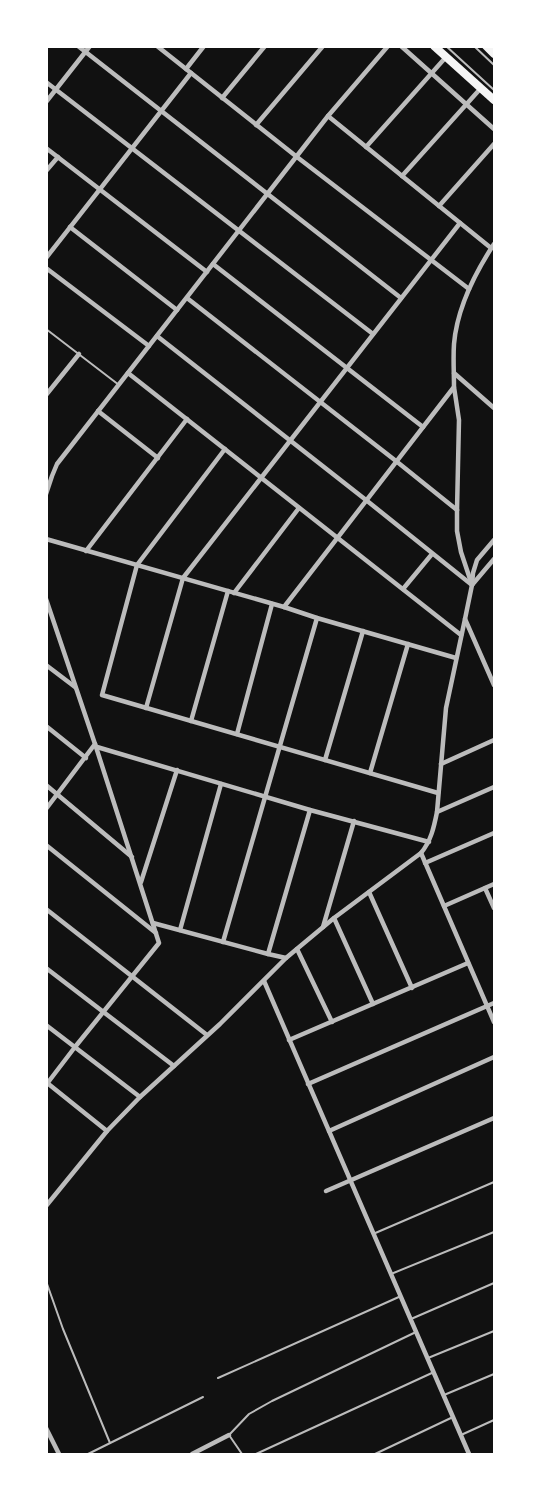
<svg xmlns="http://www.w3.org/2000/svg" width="541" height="1501" font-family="'Libre Baskerville',serif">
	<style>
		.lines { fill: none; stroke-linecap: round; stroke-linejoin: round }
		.service { stroke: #bcbcbc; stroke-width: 2 }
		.minor { stroke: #bcbcbc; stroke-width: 4.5 }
		.primary { stroke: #f5f5f5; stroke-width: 8 }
	</style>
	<rect width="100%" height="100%" fill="#111"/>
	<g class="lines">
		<g class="service">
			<path d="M446 46 494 90"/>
			<path d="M474 46 494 65"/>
			<path d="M46 329 119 385"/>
			<path d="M373 1234 494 1182"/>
			<path d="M391 1274 494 1232"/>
			<path d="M46 1281 63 1329 110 1443"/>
			<path d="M411 1319 494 1283"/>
			<path d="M428 1358 494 1331"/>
			<path d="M218 1378 401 1296"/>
			<path d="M444 1395 494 1374"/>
			<path d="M461 1435 494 1420"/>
			<path d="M88 1454 203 1397"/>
			<path d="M242 1454 229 1435 249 1414 272 1401 416 1332"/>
			<path d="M256 1454 434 1372"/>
			<path d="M375 1454 453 1417"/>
		</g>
		<g class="minor">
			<path d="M78 46 401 298"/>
			<path d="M157 46 297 157 469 289"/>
			<path d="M401 46 494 129"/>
			<path d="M186 69 204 46"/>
			<path d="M46 82 373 334"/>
			<path d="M222 98 265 46"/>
			<path d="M46 102 90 46"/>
			<path d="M328 116 491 248"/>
			<path d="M256 125 323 46"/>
			<path d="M366 147 446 57"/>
			<path d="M46 148 207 272"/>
			<path d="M46 171 58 157"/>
			<path d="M402 176 481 88"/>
			<path d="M439 206 494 144"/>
			<path d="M70 227 177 310"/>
			<path d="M46 258 191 73"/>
			<path d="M213 264 423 427"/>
			<path d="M46 268 149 346"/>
			<path d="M187 298 396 461 457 510"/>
			<path d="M157 336 366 500 472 585"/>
			<path d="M128 373 461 635"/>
			<path d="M454 373 494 408"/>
			<path d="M454 387 459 420 457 510V531L461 552 471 582"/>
			<path d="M46 395 79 354"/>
			<path d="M98 411 158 458"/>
			<path d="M225 449 137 565 102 695 438 793"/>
			<path d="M46 494 52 476 57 464 328 116 388 46"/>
			<path d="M46 539 284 607 317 618 456 658"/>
			<path d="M86 551 187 419"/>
			<path d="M472 585 494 559"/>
			<path d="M403 589 432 554"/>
			<path d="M234 593 299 508"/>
			<path d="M46 599 96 747 159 943 75 1047 46 1085"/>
			<path d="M284 607 454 387C454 372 453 358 454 344 457 308 475 273 494 244"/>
			<path d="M465 619 494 685"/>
			<path d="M46 665 75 687"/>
			<path d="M146 708 183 578 460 223"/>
			<path d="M191 721 228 591"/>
			<path d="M46 726 86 758"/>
			<path d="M237 734 272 604"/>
			<path d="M97 747 310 810 429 842"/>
			<path d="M325 760 363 631"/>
			<path d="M441 764 494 740"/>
			<path d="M370 773 408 644"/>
			<path d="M46 785 132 857"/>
			<path d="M46 809 95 744"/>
			<path d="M437 812 494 787"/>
			<path d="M46 845 156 933"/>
			<path d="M421 853 494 1022"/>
			<path d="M425 863 494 833"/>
			<path d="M141 882 177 770"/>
			<path d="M485 888 494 908"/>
			<path d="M369 892 412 988"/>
			<path d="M444 906 494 884"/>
			<path d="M46 909 207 1035"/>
			<path d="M334 918 373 1004"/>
			<path d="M153 923 268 954 286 958"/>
			<path d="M323 927 354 821"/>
			<path d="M180 930 221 784"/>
			<path d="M223 942 317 618"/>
			<path d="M297 949 332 1022"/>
			<path d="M268 954 310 810"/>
			<path d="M46 968 174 1066"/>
			<path d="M264 981 469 1454"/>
			<path d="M46 1025 140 1097"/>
			<path d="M289 1040 468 963"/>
			<path d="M46 1082 107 1131"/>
			<path d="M308 1084 494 1003"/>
			<path d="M329 1131 494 1057"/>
			<path d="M326 1191 494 1118"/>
			<path d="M46 1206 107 1131 140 1097 220 1024 286 958 334 918 421 853C431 841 434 827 437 812L446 708 465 619 472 585 473 573 477 560 494 540"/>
			<path d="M46 1428 59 1454"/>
			<path d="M192 1454 229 1435"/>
		</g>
		<g class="primary">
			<path d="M434 46 494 100"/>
			<path d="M486 46 494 54"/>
		</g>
	</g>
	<rect width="541" height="1501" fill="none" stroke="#ffffff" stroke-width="96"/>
</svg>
